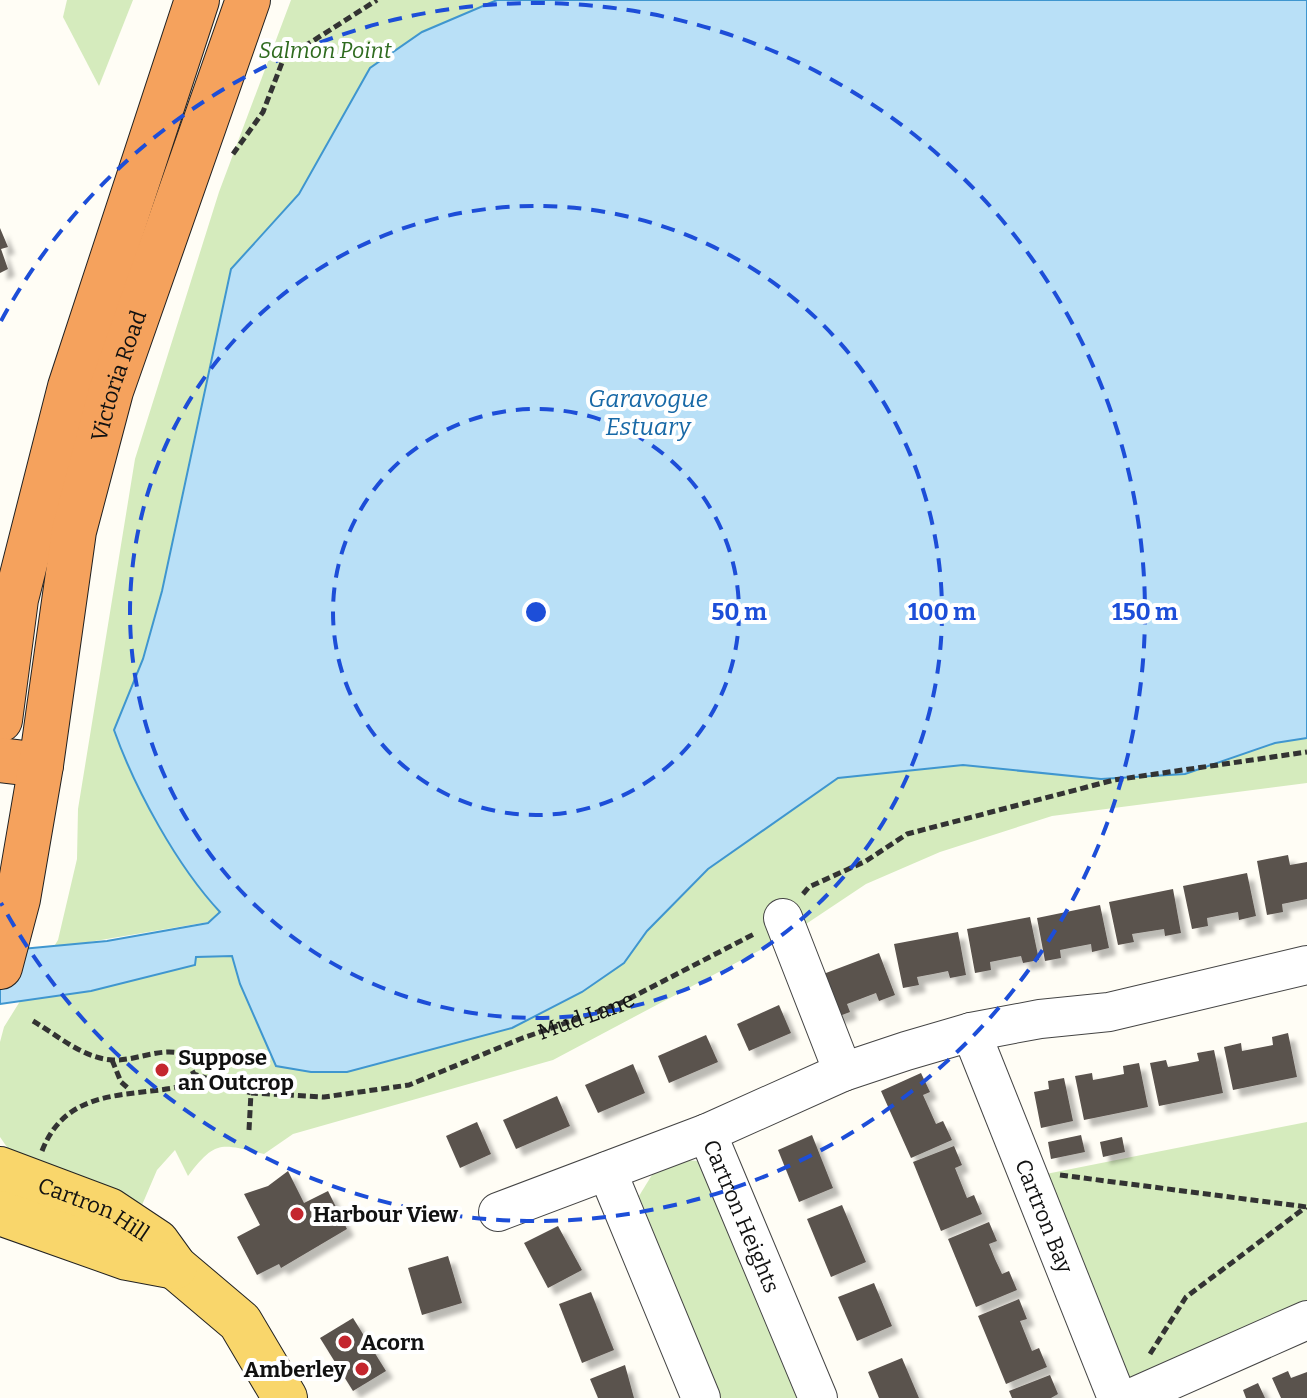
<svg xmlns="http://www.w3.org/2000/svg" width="1307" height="1398" font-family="Bitter,serif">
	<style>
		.green { fill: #d5ebbd; fill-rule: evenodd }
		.water { fill: #b9e0f7; stroke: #3f96cf; stroke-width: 2 }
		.building { fill: #5a524d; filter: url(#shadow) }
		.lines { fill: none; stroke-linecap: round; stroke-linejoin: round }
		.minor-casing { stroke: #444; stroke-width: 40 }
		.major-casing { stroke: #222; stroke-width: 46 }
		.highway-casing { stroke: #222; stroke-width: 46 }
		.path { stroke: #333; stroke-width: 5; stroke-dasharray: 8 4; stroke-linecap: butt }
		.minor { stroke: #fff; stroke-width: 38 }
		.major { stroke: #f9d66b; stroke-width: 44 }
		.highway { stroke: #f5a25d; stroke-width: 44 }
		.ring { fill: none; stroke: #1d4ed8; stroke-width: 4; stroke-dasharray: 14 10 }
		.poi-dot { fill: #c4262e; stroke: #fff; stroke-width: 3 }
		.labels { text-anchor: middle; stroke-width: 8; stroke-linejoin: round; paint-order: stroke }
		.park-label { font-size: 22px; font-style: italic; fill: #2f6b1f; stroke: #fff }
		.street-label { font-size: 22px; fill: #111; stroke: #fff }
		.poi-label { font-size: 22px; font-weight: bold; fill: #111; stroke: #fff; text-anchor: start }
		.water-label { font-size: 24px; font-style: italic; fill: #1768a6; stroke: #fff }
		.centre { fill: #1d4ed8; stroke: #fff; stroke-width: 4 }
		.ring-label { font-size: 24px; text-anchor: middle; font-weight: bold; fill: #1d4ed8; stroke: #fff; stroke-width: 8; stroke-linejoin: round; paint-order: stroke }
	</style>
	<defs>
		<filter id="shadow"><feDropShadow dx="7" dy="7" stdDeviation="2" flood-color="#0004"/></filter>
	</defs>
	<rect width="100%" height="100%" fill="#fffdf5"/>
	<g class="green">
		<path d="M67 0H133L99 86 63 17Z"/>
		<path d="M291 0H1143L1307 77V783L1052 816 940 852 866 884 794 932 553 1060 293 1134 264 1154C221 1144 216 1139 188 1176L175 1150 157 1170 142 1205H119L11 1153 0 1137V1042L4 1027 58 940 77 859 78 809 135 459 219 192ZM220 912 232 955 196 957 83 943 208 922Z"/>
		<path d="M1307 1122V1306L1128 1388 1046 1174Z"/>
		<path d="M683 1160 698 1161 809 1398H720L639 1196 655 1170Z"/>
	</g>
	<path class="water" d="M497 0H1307V738L1275 743 1185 774 1101 779 963 765 838 778 708 869 647 931 624 963 582 992 512 1028 347 1072H311L276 1066 240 984 232 956 196 957 195 965 91 991 0 1004V951L107 941 208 923 220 912C177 866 135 789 114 730L143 659 162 591 231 269 299 194 370 68 422 32Z"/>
	<g class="building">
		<path d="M0 228 8 247 1 249 8 269 0 273Z"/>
		<path d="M1288 855 1290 865 1307 862V899L1282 904 1283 912 1267 915 1257 861Z"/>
		<path d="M1247 873 1256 916 1239 920 1238 912 1222 915 1207 918 1208 926 1192 929 1183 886Z"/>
		<path d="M1173 889 1181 933 1165 936 1164 929 1132 934 1134 942 1118 945 1109 902Z"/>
		<path d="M1100 905 1109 948 1092 952 1091 944 1075 947 1060 950 1061 958 1045 961 1037 918Z"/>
		<path d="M1030 917 1039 960 1023 963 1021 956 990 962 991 970 975 973 967 929Z"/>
		<path d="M958 932 966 975 950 978 948 971 933 974 917 977 919 985 903 988 894 944Z"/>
		<path d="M879 953 895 995 879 1001 876 993 847 1004 850 1012 834 1018 818 976Z"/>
		<path d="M779 1005 791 1033 749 1051 737 1024Z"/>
		<path d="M1288 1033 1297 1077 1233 1090 1224 1047 1241 1043 1242 1051 1273 1045 1272 1037Z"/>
		<path d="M706 1035 718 1062 669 1083 658 1056Z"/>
		<path d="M1214 1050 1223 1093 1159 1106 1150 1063 1166 1060 1168 1067 1184 1064 1199 1061 1197 1053Z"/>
		<path d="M1139 1063 1148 1107 1084 1120 1075 1076 1092 1073 1093 1080 1109 1077 1124 1074 1123 1066Z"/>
		<path d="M633 1064 645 1093 598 1113 585 1085Z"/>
		<path d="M921 1073 930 1092 923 1095 936 1124 943 1121 952 1140 911 1158 881 1091Z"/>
		<path d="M1064 1078 1073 1121 1041 1128 1034 1092 1049 1089 1048 1081Z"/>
		<path d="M557 1096 570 1126 516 1149 503 1120Z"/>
		<path d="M477 1122 491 1154 460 1168 446 1136Z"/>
		<path d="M812 1135 833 1188 799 1202 778 1150Z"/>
		<path d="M1081 1135 1085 1152 1051 1159 1048 1142Z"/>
		<path d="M1122 1137 1125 1152 1103 1157 1100 1142Z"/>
		<path d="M954 1146 962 1165 955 1168 967 1198 974 1195 982 1214 941 1231 913 1162Z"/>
		<path d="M288 1171 304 1203 328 1191 347 1229 281 1268 279 1264 257 1275 237 1237 260 1225 244 1194 268 1186Z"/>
		<path d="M842 1205 866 1262 831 1277 807 1219Z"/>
		<path d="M989 1222 997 1241 989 1244 995 1259 1002 1274 1009 1271 1017 1290 976 1307 948 1239Z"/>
		<path d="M558 1226 582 1270 548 1288 524 1243Z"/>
		<path d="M448 1256 462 1303 422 1315 408 1268Z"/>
		<path d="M874 1283 892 1326 857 1341 838 1297Z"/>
		<path d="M591 1292 614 1350 582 1363 559 1304Z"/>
		<path d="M1019 1299 1027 1319 1020 1321 1032 1351 1039 1348 1047 1367 1006 1384 978 1316Z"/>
		<path d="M353 1318 386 1371 353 1391 320 1338Z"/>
		<path d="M902 1358 919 1398H879L868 1372Z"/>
		<path d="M625 1365 634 1398H598L590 1379Z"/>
		<path d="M1288 1371 1291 1378 1307 1372V1398H1281L1272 1378Z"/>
		<path d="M1050 1375 1058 1394 1051 1398H1012L1009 1391Z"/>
		<path d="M1258 1383 1265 1398H1246L1243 1390Z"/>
	</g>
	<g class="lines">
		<g class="minor-casing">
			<g id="minor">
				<path d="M783 918 843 1072"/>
				<path id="s2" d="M971 1032 1117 1398"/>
				<path id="s3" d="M707 1133 818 1398"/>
				<path d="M607 1171 701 1398"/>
				<path d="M498 1212 707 1133 843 1072 906 1051 971 1032 1040 1019 1109 1012 1307 965"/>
				<path d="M1131 1398 1307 1320"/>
			</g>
		</g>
		<g class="major-casing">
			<g id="major">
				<path id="s4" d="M0 1169 109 1210 157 1242 175 1267 240 1322 285 1398"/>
				<path d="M0 1213 127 1258 175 1267"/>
			</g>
		</g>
		<g class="highway-casing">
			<g id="highway">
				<path d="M0 720 16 599 70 387 197 0"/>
				<path d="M0 760 41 765"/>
				<path id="s5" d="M0 967 18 899 41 765 74 531 111 391 248 0"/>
			</g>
		</g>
		<g class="path">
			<path d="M233 154 263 112 283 60 377 0"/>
			<path d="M803 894 809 887 866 861 907 834 1114 780 1307 752"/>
			<path d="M33 1021C57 1035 84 1059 113 1060 136 1061 160 1047 183 1054L194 1074 251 1093"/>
			<path d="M112 1060 121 1082 130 1090"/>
			<path id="s1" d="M249 1130 251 1093 324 1097 409 1085 520 1039 617 1005 756 933"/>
			<path d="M42 1151C67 1086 130 1098 183 1086L192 1081 194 1074"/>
			<path d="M1060 1175 1307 1207"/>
			<path d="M1150 1354 1186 1297 1306 1207"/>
		</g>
		<use href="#minor" class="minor"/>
		<use href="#major" class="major"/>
		<use href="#highway" class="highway"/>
	</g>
	<g class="ring">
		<circle cx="536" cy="612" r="203"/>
		<circle cx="536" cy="612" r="406"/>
		<path d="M1 321A609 609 0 1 1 1 903"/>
	</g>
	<g class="poi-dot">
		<circle cx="162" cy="1070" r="8"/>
		<circle cx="297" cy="1214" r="8"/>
		<circle cx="345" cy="1342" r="8"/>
		<circle cx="362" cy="1369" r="8"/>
	</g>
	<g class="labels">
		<g class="park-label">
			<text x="325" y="58">Salmon Point</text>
		</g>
		<g class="street-label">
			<text dy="8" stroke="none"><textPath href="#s5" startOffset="604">Victoria Road</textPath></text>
			<text dy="8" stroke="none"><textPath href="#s1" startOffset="386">Mud Lane</textPath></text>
			<text dy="8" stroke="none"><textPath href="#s4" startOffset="102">Cartron Hill</textPath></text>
			<text dy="8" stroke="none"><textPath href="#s2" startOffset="198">Cartron Bay</textPath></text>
			<text dy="8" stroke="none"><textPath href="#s3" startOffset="90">Cartron Heights</textPath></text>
		</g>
		<g class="poi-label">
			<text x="178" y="1065">Suppose<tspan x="178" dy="25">an Outcrop</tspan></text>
			<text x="313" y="1222">Harbour View</text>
			<text x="361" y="1350">Acorn</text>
			<text x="346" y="1377" text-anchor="end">Amberley</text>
		</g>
		<g class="water-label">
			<text x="648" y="407">Garavogue<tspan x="648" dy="28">Estuary</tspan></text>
		</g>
	</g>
	<circle cx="536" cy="612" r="12" class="centre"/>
	<g class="ring-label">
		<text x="739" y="620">50 m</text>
		<text x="942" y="620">100 m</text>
		<text x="1145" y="620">150 m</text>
	</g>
</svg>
